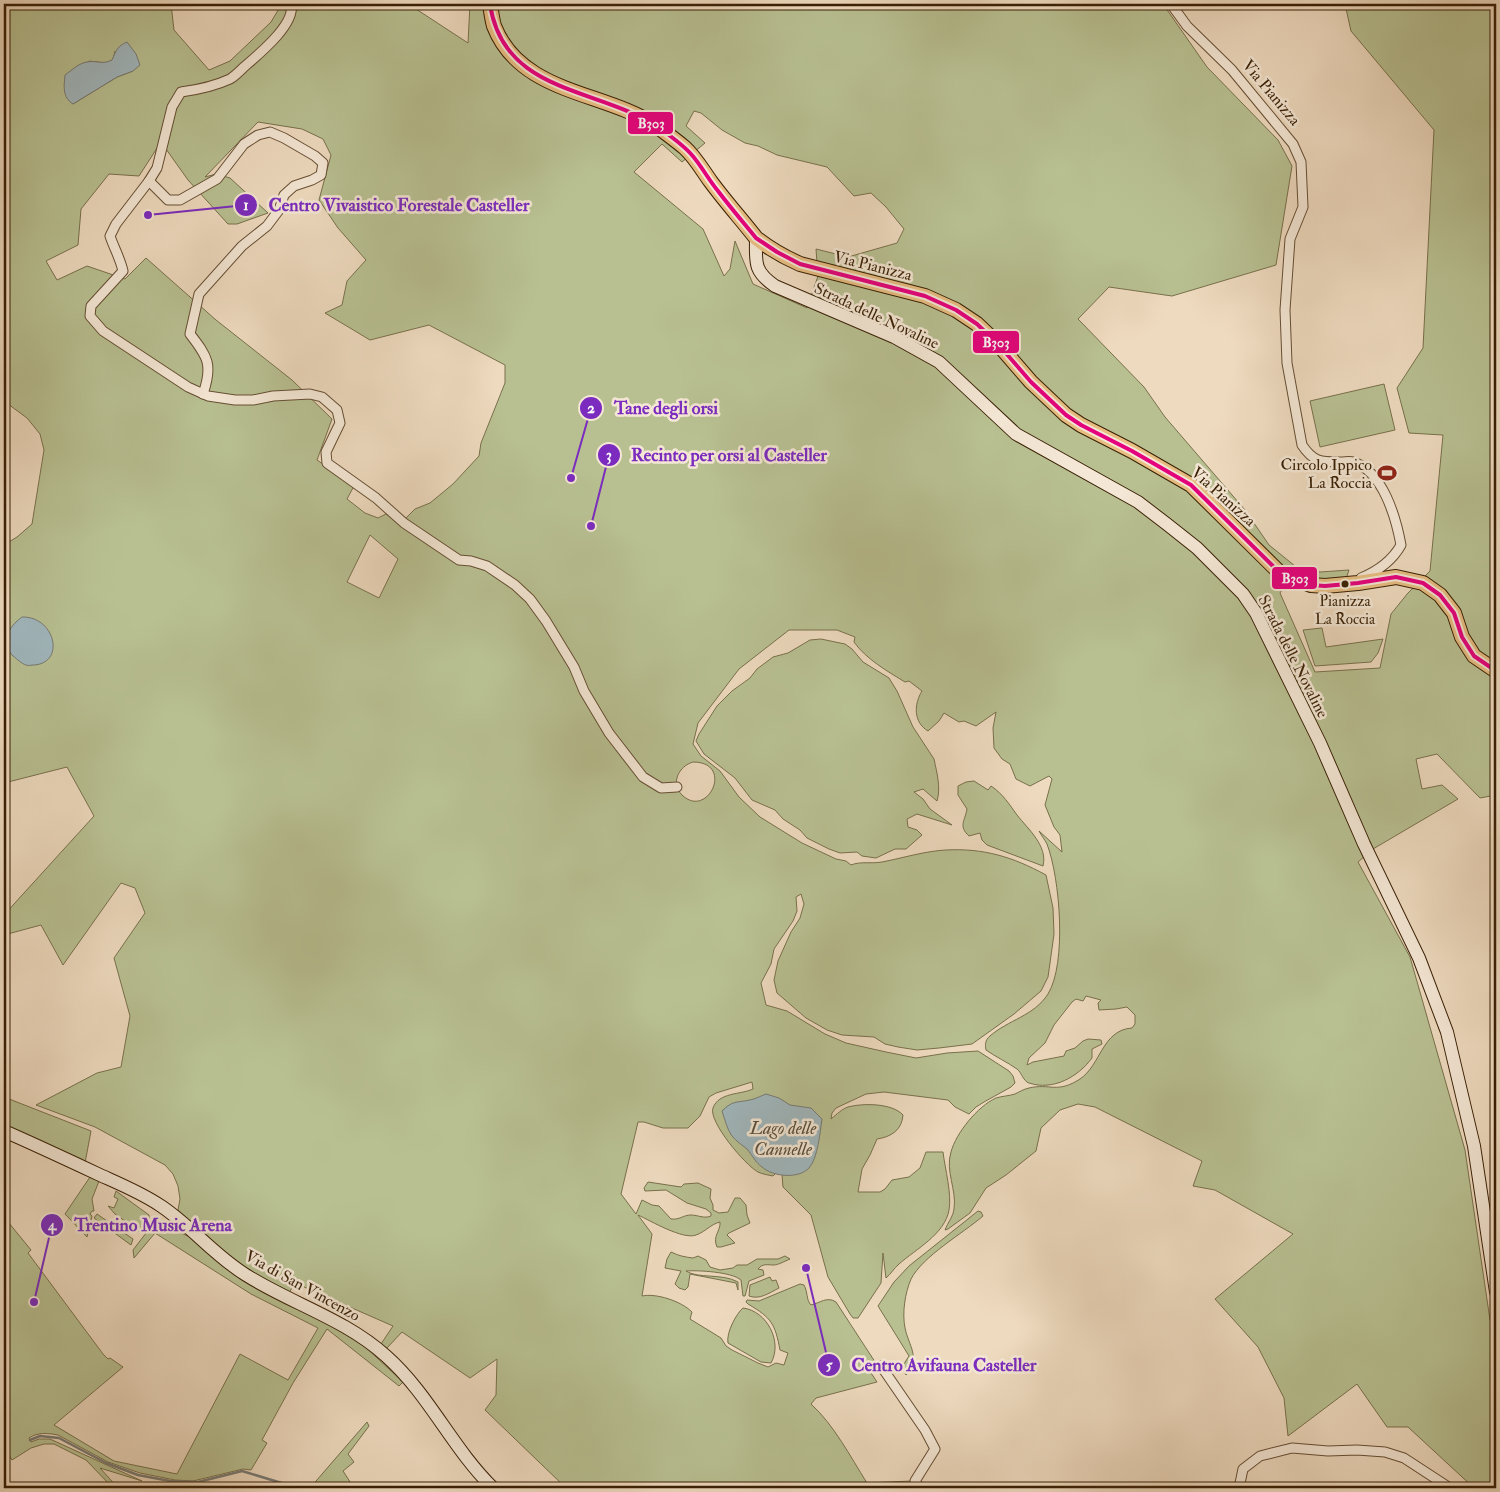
<svg xmlns="http://www.w3.org/2000/svg" width="1500" height="1492" font-family="'IM FELL Double Pica',serif">
	<style>
		.green { fill: #b8c092; stroke: #78704b; fill-rule: evenodd }
		.water { fill: #a0b7be; stroke: #777a74 }
		.lines { fill: none; stroke-linecap: round; stroke-linejoin: round }
		.stream { stroke: #777a74; stroke-width: 2.5 }
		.street-casing { stroke: #664e33; stroke-width: 11 }
		.secondary-casing { stroke: #391f04; stroke-width: 14 }
		.primary-casing { stroke: #391f04; stroke-width: 16 }
		.street { stroke: #f4e7d5; stroke-width: 9 }
		.secondary { stroke: #f4e7d5; stroke-width: 12 }
		.primary { stroke: #e7bd80; stroke-width: 14 }
		.bus-1-casing { stroke: #f4e7d5; stroke-width: 8 }
		.bus-1 { stroke: #e5007d; stroke-width: 4 }
		.bus-dot { fill: #391f04; stroke: #f4e7d5; stroke-width: 2 }
		.labels { text-anchor: middle; stroke-width: 5; stroke-linejoin: round; paint-order: stroke }
		.bus-label { font-size: 15px; fill: #391f04; stroke: #f4e7d5 }
		.street-label { font-size: 16px; fill: #391f04; stroke: #f4e7d5 }
		.poi-label { font-size: 16px; fill: #391f04; stroke: #f4e7d5; text-anchor: end }
		.water-label { font-size: 18px; font-style: italic; fill: #584d3c; stroke: #f4e7d5 }
		.leader { fill: none; stroke: #7b2cbf; stroke-width: 2 }
		.callout-dot { fill: #7b2cbf; stroke: #f4e7d5; stroke-width: 2 }
		.mark-label { font-size: 15px; text-anchor: middle; font-weight: bold; fill: #fff }
		.callout-label { font-size: 18px; text-anchor: middle; font-weight: bold; fill: #7b2cbf; stroke: #f4e7d5; stroke-width: 5; stroke-linejoin: round; paint-order: stroke }
		.line-badge { stroke: #f4e7d5; stroke-width: 2 }
		.badge-label { font-size: 14px; text-anchor: middle; font-weight: bold; fill: #fff }
	</style>
	<rect width="100%" height="100%" fill="#eedabf"/>
	<filter id="stains"><feTurbulence type="fractalNoise" baseFrequency=".004" numOctaves="4"/><feColorMatrix values="0 0 0 0 .2 0 0 0 0 .09 0 0 0 0 .02 0 0 0 .5 -.17"/></filter>
	<radialGradient id="worn" r=".72"><stop offset=".6" stop-color="#630" stop-opacity="0"/><stop offset="1" stop-color="#630" stop-opacity=".3"/></radialGradient>
	<g class="green">
		<path d="M4 4H171L174 30 209 70 230 61 271 22 280 7 290 4H405L416 9 468 43 470 4H1163L1207 67 1278 140 1292 166 1276 265 1172 296 1109 287 1078 319 1144 387 1165 417 1245 510 1269 545 1295 566 1320 572 1349 570 1346 579 1325 582 1291 576 1280 593 1315 672 1380 668 1391 614 1408 593 1430 571 1443 435 1409 433 1397 388 1423 348 1434 130 1351 31 1345 4H1496V795L1480 798 1437 754 1416 759 1422 789 1442 785 1458 799 1373 849 1358 862 1410 957 1465 1150 1490 1320 1496 1326V1488H1474L1408 1427H1387L1357 1384 1288 1436 1284 1398 1258 1347 1215 1299 1293 1234 1215 1190 1193 1186 1202 1161 1095 1107 1078 1104 1060 1110 1041 1128 1036 1151 1006 1175 986 1188 970 1213 948 1229 945 1230C948 1222 953 1217 954 1209 957 1190 945 1171 951 1152 956 1133 978 1106 996 1098 1002 1096 1009 1096 1015 1094 1019 1092 1024 1089 1029 1088 1050 1083 1057 1094 1080 1079 1101 1065 1102 1030 1132 1028L1135 1024V1015L1127 1007 1116 1009 1099 1010 1098 1003 1101 1000 1086 996 1083 1001 1076 999 1072 1002 1054 1025 1045 1043 1029 1058 1027 1065 1033 1062 1064 1056 1066 1051 1075 1048 1083 1041 1088 1039 1101 1040 1102 1044 1092 1049V1058C1078 1077 1053 1091 1029 1083 1023 1081 1022 1073 1017 1069 1007 1062 996 1057 986 1050 985 1045 985 1040 990 1036 1008 1020 1034 1016 1048 994 1067 963 1060 878 1047 844 1045 840 1041 835 1039 831L1062 852 1060 835 1054 827 1045 805 1052 779 1049 776 1030 786 1016 779 1010 764 1002 759 994 748 993 728 996 712 976 726 964 721 959 722 944 713 939 721 928 731C913 722 914 704 922 691L909 681 905 682C887 671 866 659 854 642L855 637 837 630H789L739 669 698 723 693 744 701 756 720 771 739 797 760 817 802 843 836 859 846 861 851 865C861 861 871 864 882 862 903 858 925 851 946 850 984 848 1013 857 1046 875L1053 908 1054 934 1048 977 1041 991 1014 1014 972 1044 939 1048 917 1050 898 1047 885 1044 874 1037 842 1035 827 1030 806 1018 777 993 774 980 778 961 791 932 800 918 804 904 801 894 796 897 797 911 793 921 774 949 771 964 761 983 766 1005 787 1011 825 1034 846 1043 886 1052 916 1058 947 1053 978 1051 1009 1071 1013 1076 1015 1083 1011 1087 984 1102 976 1107 969 1114 955 1107 948 1100 884 1092 866 1094 836 1108 832 1113 831 1119C837 1114 842 1109 848 1107 863 1103 892 1103 903 1115 902 1130 891 1137 877 1139L870 1155 862 1169 858 1192H880L885 1189 892 1180 909 1177 920 1168 926 1152H943C945 1169 952 1194 949 1210 945 1234 916 1249 899 1264 894 1268 891 1274 886 1278L883 1253 881 1283 858 1318H853L850 1314 828 1277 811 1215 783 1187 782 1175 801 1169 776 1173 773 1176C768 1175 762 1174 758 1172 745 1165 708 1121 713 1108 719 1092 740 1095 753 1089L752 1082 716 1093 709 1097 700 1116 688 1128H663L644 1122H638L621 1194 636 1214 642 1200 652 1205 659 1206 671 1219C680 1220 683 1215 691 1215 698 1215 704 1219 711 1216V1213L706 1209 687 1203 666 1190 645 1191 644 1188 648 1182 681 1187 684 1184 698 1183 711 1189 710 1198 713 1205V1210L719 1213 728 1212 735 1198H740L746 1205 747 1215 750 1223 729 1233 727 1235 735 1243 721 1247H717C712 1236 721 1231 720 1222 711 1224 705 1232 696 1235 683 1240 651 1221 638 1215L652 1234 642 1296C656 1293 681 1301 692 1312L690 1319 721 1338 726 1346 732 1350 758 1363 768 1367 776 1363 784 1365 788 1353 780 1350C775 1324 772 1318 748 1304L746 1302 747 1300 759 1301 800 1284 804 1285C808 1292 806 1300 811 1305 820 1303 827 1296 836 1302L879 1368 871 1373 877 1382 816 1398 811 1404C834 1425 850 1456 867 1483L912 1481 896 1488H566L485 1410 496 1395 497 1359 470 1378 402 1332 386 1349 381 1344 393 1326 295 1283 289 1293 265 1283 223 1252 178 1210 180 1199 178 1186 173 1174 165 1165 95 1127 36 1105 97 1073 121 1067 130 1016 114 958 145 913 135 888 121 883 63 965 41 925 4 935V915L94 816 67 767 4 783V643L7 652 4 634V642V545L17 537 32 524 44 450 40 434 27 418 4 401ZM115 51 133 71 117 77 73 104 89 61 105 63 113 60ZM694 111 701 113 722 130 745 143 758 146 777 155 827 167 854 196 871 193 886 207 904 229 897 243 848 257 816 249 818 276 807 308 753 284 735 241 730 269 724 276 703 229 634 172 662 144 682 162 705 143 686 126ZM258 122 302 129 323 139 331 155 319 200 338 228 366 260 347 281 342 305 325 313 370 340 429 325 505 365V383L481 443 479 456 453 484 430 503 415 509 401 523 386 514 378 518 365 513 347 499 354 486 317 460 332 419 292 380 216 320 146 258 125 279 87 266 57 280 46 261 78 245 81 209 109 174 139 176 161 142 188 180 228 224H237L268 213 230 178 216 174 205 177ZM370 535 398 559 379 598 347 582ZM693 762C735 762 708 820 682 795 670 783 679 766 693 762Z"/>
		<path d="M1384 384 1395 430 1320 447 1310 401Z"/>
		<path d="M1322 628 1326 647 1383 639 1378 653 1371 662 1315 666 1303 630Z"/>
		<path d="M821 639 845 644 852 649 863 662 889 678 897 691 913 727 934 759C937 773 941 788 937 801L923 789 914 792 923 799 930 809 952 825 917 814 907 819 908 827 917 830 922 835 906 849H895L876 858 862 856 857 852 840 853 829 849 807 838 800 830 783 819 775 810 752 800 735 778 704 754 696 741 699 734 717 706 732 691 750 678 757 669 773 657 788 653 810 640Z"/>
		<path d="M974 781 988 790 991 786C1003 794 1009 804 1017 815 1028 829 1048 846 1043 866L987 845 982 840 980 833 969 836C958 826 965 821 967 809L958 795V786L966 782Z"/>
		<path d="M4 1097 91 1131 85 1163 4 1126Z"/>
		<path d="M90 1177 99 1181 92 1199 94 1211H92L90 1214 92 1216 87 1237 65 1214Z"/>
		<path d="M116 1191 149 1215V1219L140 1232 115 1214 108 1206 114 1208 118 1199 114 1197Z"/>
		<path d="M978 1211 981 1212 983 1216C962 1234 923 1256 911 1279 905 1293 902 1313 905 1328 909 1347 921 1357 906 1375L902 1367 909 1356 878 1306 894 1282 909 1266Z"/>
		<path d="M97 1214 133 1239 131 1245 94 1218Z"/>
		<path d="M4 1217 31 1250 28 1253 103 1354 108 1359 110 1358 123 1367 54 1425 114 1461 177 1474 240 1354 288 1380 318 1328 251 1294 155 1233 134 1258 133 1250 153 1224 160 1223 194 1239 361 1343 403 1382 399 1386 327 1329 293 1383 262 1440 267 1443 251 1470 243 1469 193 1481 175 1480 140 1473 108 1462 58 1435C47 1433 38 1432 29 1438L31 1442 39 1439H50L142 1481 100 1468 118 1488H113L86 1460 54 1444H44L31 1448 12 1460 9 1455 4 1459Z"/>
		<path d="M671 1252C679 1256 685 1257 693 1258L698 1256 706 1260 710 1267 720 1270 733 1268 737 1265H747L757 1259H778L785 1256 790 1259C785 1261 778 1265 774 1265 767 1265 763 1263 758 1269L763 1270 764 1275 749 1281 745 1296H743L741 1280C732 1272 698 1270 686 1271 698 1279 722 1273 738 1282V1290L736 1283 690 1274 688 1287 685 1290 679 1288 675 1284 681 1271 665 1268 667 1259Z"/>
		<path d="M770 1277 772 1281 776 1280 779 1288C769 1293 760 1300 749 1296L750 1285Z"/>
		<path d="M743 1308C767 1311 783 1342 771 1363L761 1362 728 1343C726 1333 736 1314 743 1308Z"/>
		<path d="M367 1422 369 1426 348 1454 354 1462 343 1471 354 1488H310Z"/>
	</g>
	<g class="water">
		<path d="M127 42 136 54 140 65 133 71 117 77 73 104C62 97 64 86 65 75 72 70 79 63 87 62 97 60 102 65 112 60 116 51 117 46 127 42Z"/>
		<path d="M22 617C55 616 66 663 34 665 32 665 27 666 26 665 22 664 17 659 13 656 0 643 8 627 22 617Z"/>
		<path d="M766 1094 779 1098 790 1105 811 1108 822 1119C820 1132 818 1158 809 1168 799 1179 773 1177 762 1167 756 1163 752 1155 747 1149 742 1145 736 1141 732 1136 727 1129 725 1120 722 1111 733 1100 736 1103 750 1100 755 1099 761 1096 766 1094Z"/>
	</g>
	<g class="lines">
		<path class="stream" d="M30 1440 40 1436 59 1438 106 1463 138 1475 170 1481 198 1482 242 1471 298 1488"/>
		<g class="street-casing">
			<g id="street">
				<path d="M291 4C296 24 259 54 244 67 240 71 235 76 230 79 215 86 196 90 181 92L172 107 157 168 149 181 116 224 110 236C114 248 120 258 123 271L91 306 90 316 103 331 188 387 208 396 235 400H253L273 396 310 394 322 397 337 410 340 423 326 452 327 463 376 498 404 523 459 560 471 561 487 566 515 585 530 599 546 621 574 667 584 691 609 733 643 777 661 788 677 787"/>
				<path d="M1171 4 1187 26 1232 70 1293 144 1301 162 1303 207 1290 239 1285 310 1287 363 1302 445C1314 463 1322 462 1341 462 1345 462 1350 461 1353 462 1383 471 1396 518 1401 545 1392 561 1378 571 1361 578"/>
				<path d="M149 181 168 200H180L217 179 244 144 258 135 270 132 284 138 315 156 323 163 321 175 312 180 294 186 284 195 279 210 267 226 242 246 199 294 190 334C208 357 213 365 203 394"/>
				<path d="M881 1366 925 1430 935 1449 915 1481 920 1488"/>
				<path d="M1239 1488 1243 1469 1260 1456 1292 1448 1328 1451 1357 1450 1385 1452 1404 1458 1450 1488"/>
			</g>
		</g>
		<g class="secondary-casing">
			<g id="secondary">
				<path d="M756 238C756 262 753 271 775 286L894 337 939 362 1016 434 1138 502 1168 525 1197 548 1243 594 1256 613 1320 743 1364 844 1419 958 1447 1032 1474 1146 1496 1292"/>
				<path d="M4 1131C36 1145 68 1160 100 1175 120 1184 142 1193 161 1206 191 1226 215 1256 246 1275 292 1304 345 1319 386 1356 429 1394 452 1448 493 1488"/>
			</g>
		</g>
		<g class="primary-casing">
			<path id="primary" d="M490 4C491 11 492 19 494 26 521 95 606 91 658 127 667 134 677 141 685 148 695 157 703 171 711 182 725 201 741 219 756 238 770 249 784 257 800 264L925 296 956 310 977 324 998 344 1031 382 1066 415 1081 425 1132 451 1191 485 1279 572 1311 585 1325 586 1358 583 1396 577 1423 583 1440 595 1454 613 1462 637 1474 656 1496 671"/>
		</g>
		<use href="#street" class="street"/>
		<use href="#secondary" class="secondary"/>
		<use href="#primary" class="primary"/>
		<g class="bus-1-casing">
			<path id="bus-1" d="M490 4C503 94 598 87 658 127 669 135 682 144 691 154 701 165 708 179 718 191 730 207 743 222 756 238L777 252 800 264 925 296 956 310 977 324 998 344 1031 382 1066 415 1081 425 1132 451 1191 485 1279 572 1311 585 1325 586 1358 583 1396 577 1423 583 1440 595 1454 613 1462 637 1474 656 1496 671"/>
		</g>
		<use href="#bus-1" class="bus-1"/>
	</g>
	<defs>
		<g id="stadium-bare" transform="scale(1.5)"><path d="M0-5a6.5 5 0 1 0 0 10a6.5 5 0 1 0 0-10ZM-3.5-1.8h7v3.6h-7Z" fill="#8f2418" stroke="#f4e7d5" stroke-width="2.5" paint-order="stroke"/></g>
	</defs>
	<g fill-rule="evenodd">
		<use href="#stadium-bare" x="1387" y="473"/>
	</g>
	<circle class="bus-dot" cx="1345" cy="584" r="4.5"/>
	<g class="labels">
		<g class="bus-label">
			<text x="1345" y="606">Pianizza<tspan x="1345" dy="18">La Roccia</tspan></text>
		</g>
		<g class="street-label">
			<text transform="translate(1272 92) rotate(50)" y="6">Via Pianizza</text>
			<text transform="translate(873 265) rotate(14)" y="6">Via Pianizza</text>
			<text transform="translate(877 315) rotate(25)" y="6">Strada delle Novaline</text>
			<text transform="translate(1224 496) rotate(42)" y="6">Via Pianizza</text>
			<text transform="translate(1294 656) rotate(63)" y="6">Strada delle Novaline</text>
			<text transform="translate(303 1285) rotate(29)" y="6">Via di San Vincenzo</text>
		</g>
		<g class="poi-label">
			<text x="1372" y="470">Circolo Ippico<tspan x="1372" dy="18">La Roccia</tspan></text>
		</g>
		<g class="water-label">
			<text x="783" y="1134">Lago delle<tspan x="783" dy="21">Cannelle</tspan></text>
		</g>
	</g>
	<path class="leader" d="M148 215L246 205M571 478L591 408M591 526L609 455M34 1302L52 1225M806 1268L829 1365"/>
	<g class="callout-dot">
		<circle cx="148" cy="215" r="5"/>
		<circle cx="571" cy="478" r="5"/>
		<circle cx="591" cy="526" r="5"/>
		<circle cx="34" cy="1302" r="5"/>
		<circle cx="806" cy="1268" r="5"/>
		<circle cx="246" cy="205" r="12"/>
		<circle cx="591" cy="408" r="12"/>
		<circle cx="609" cy="455" r="12"/>
		<circle cx="52" cy="1225" r="12"/>
		<circle cx="829" cy="1365" r="12"/>
	</g>
	<g class="mark-label">
		<text x="246" y="210">1</text>
		<text x="591" y="413">2</text>
		<text x="609" y="460">3</text>
		<text x="52" y="1230">4</text>
		<text x="829" y="1370">5</text>
	</g>
	<g class="callout-label">
		<text x="399" y="211">Centro Vivaistico Forestale Casteller</text>
		<text x="666" y="414">Tane degli orsi</text>
		<text x="729" y="461">Recinto per orsi al Casteller</text>
		<text x="153" y="1231">Trentino Music Arena</text>
		<text x="944" y="1371">Centro Avifauna Casteller</text>
	</g>
	<g class="line-badge">
		<rect x="627" y="111" width="47" height="24" rx="5" fill="#e5007d"/>
		<rect x="972" y="330" width="48" height="24" rx="5" fill="#e5007d"/>
		<rect x="1271" y="566" width="47" height="24" rx="5" fill="#e5007d"/>
	</g>
	<g class="badge-label">
		<text x="651" y="128">B303</text>
		<text x="996" y="347">B303</text>
		<text x="1295" y="583">B303</text>
	</g>
	<rect width="1500" height="1492" fill="none" stroke="#eedabf" stroke-width="20"/>
	<rect x="5" y="5" width="1490" height="1482" fill="none" stroke="#391f04" stroke-width="2.5"/>
	<rect x="10" y="10" width="1480" height="1472" fill="none" stroke="#391f04"/>
	<rect width="100%" height="100%" filter="url(#stains)"/>
	<rect width="100%" height="100%" fill="url(#worn)"/>
</svg>
